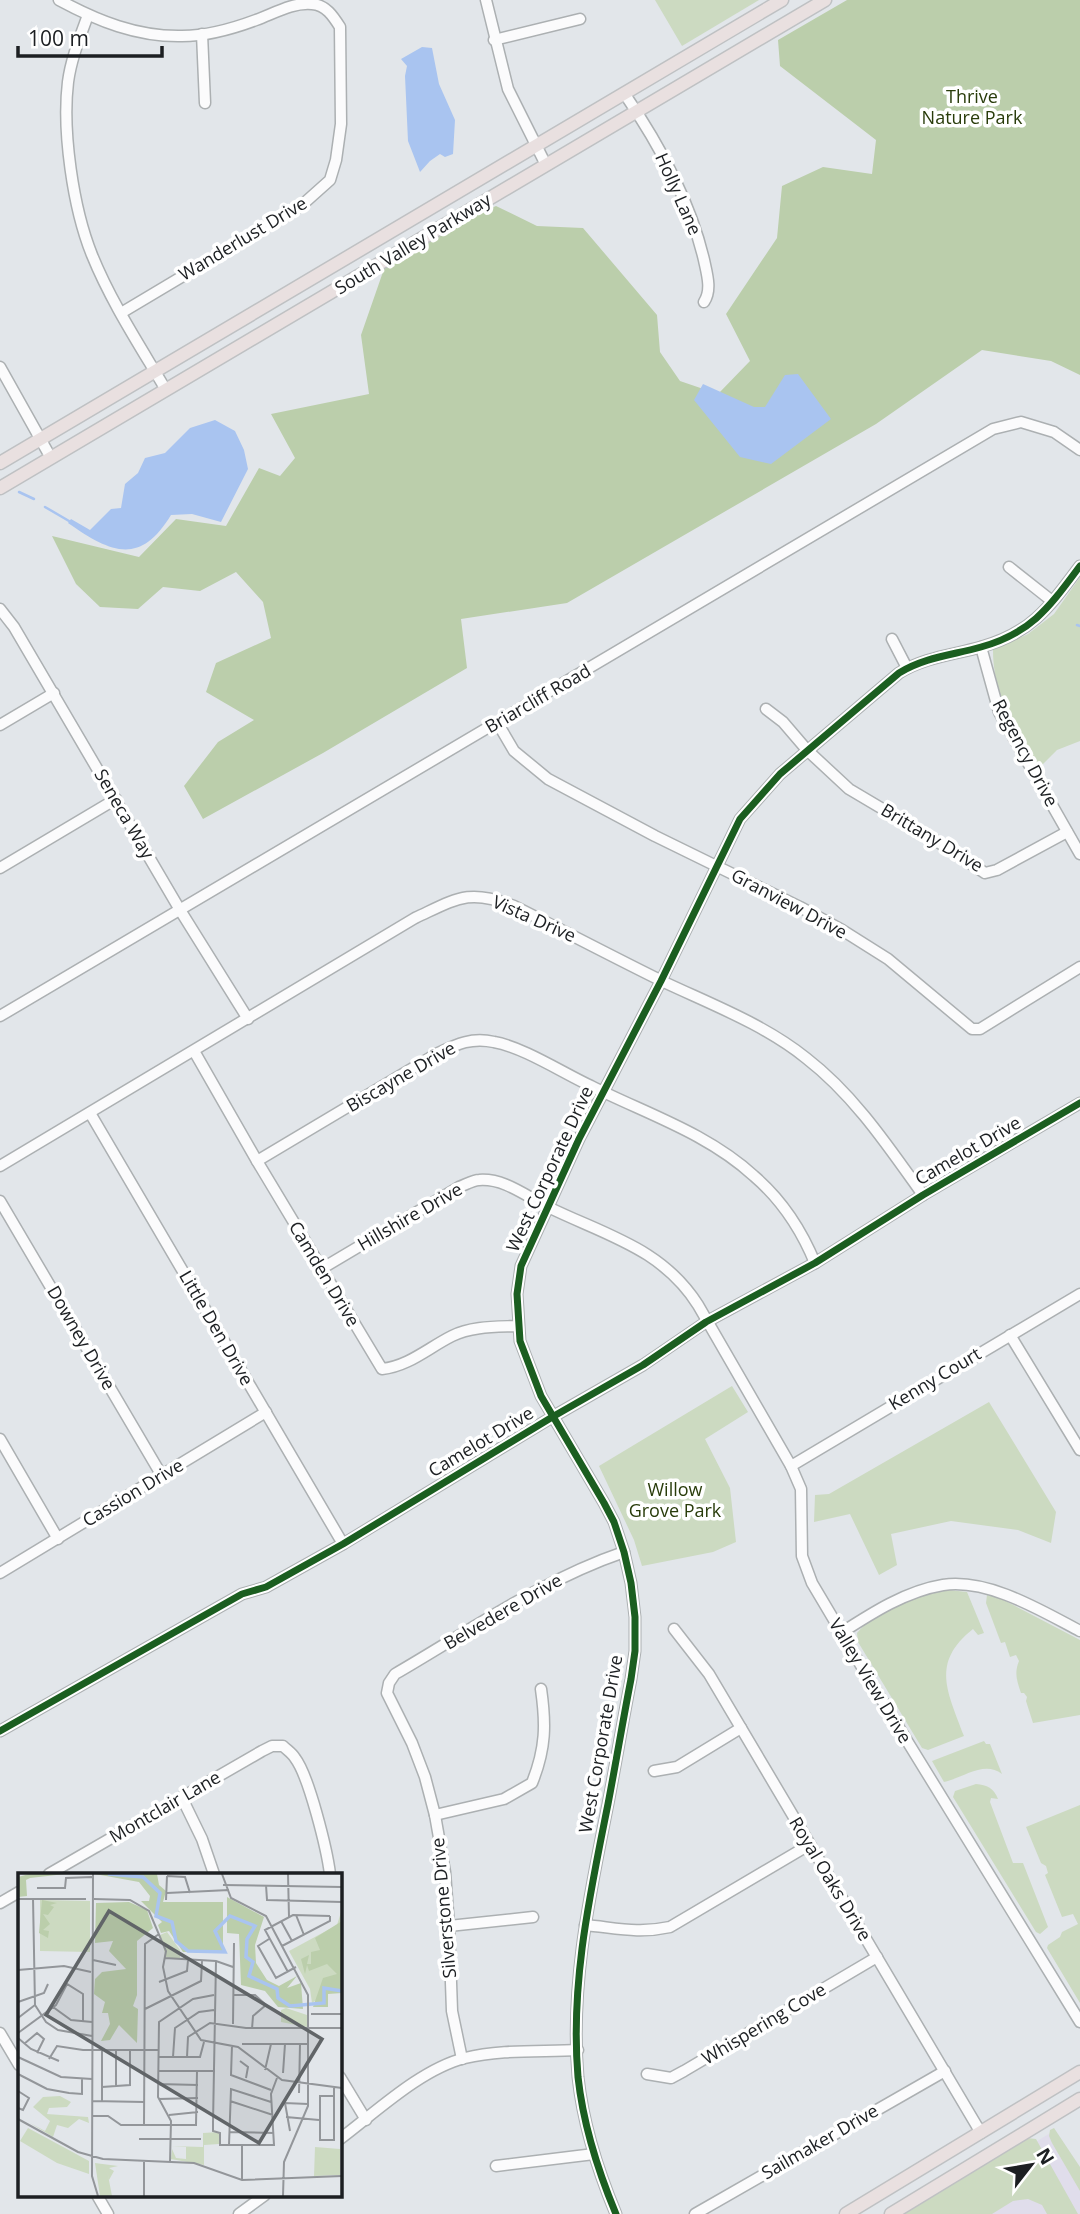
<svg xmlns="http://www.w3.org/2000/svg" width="1080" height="2214" font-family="'Open Sans',sans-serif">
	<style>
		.education { fill: #e0ddeb }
		.green { fill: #ccdac1 }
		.forest { fill: #bbceab }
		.water { fill: #a9c4f0 }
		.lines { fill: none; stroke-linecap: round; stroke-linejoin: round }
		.stream { stroke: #a9c4f0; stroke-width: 2.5 }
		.minor-casing { stroke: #acb0b2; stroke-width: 13 }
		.major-casing { stroke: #bfc1c3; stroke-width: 15 }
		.minor { stroke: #fbfbfc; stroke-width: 10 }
		.major { stroke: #e9e0e0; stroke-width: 12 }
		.cycleway-casing { stroke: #fff; stroke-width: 11 }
		.cycleway { stroke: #1b5e20; stroke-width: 7 }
		.labels { text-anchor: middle; stroke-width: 7; stroke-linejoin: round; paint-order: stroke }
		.park-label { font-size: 18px; fill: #293c0b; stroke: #fff }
		.street-label { font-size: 18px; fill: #1c1f22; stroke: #fff }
		.inset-river { fill: none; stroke: #a9c4f0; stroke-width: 3.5 }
		.inset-road { fill: none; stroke: #93969a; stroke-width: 2 }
		.view { fill: #616568; fill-opacity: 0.15; stroke: #616568; stroke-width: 3.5 }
		.inset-edge { fill: none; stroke: #1c1f22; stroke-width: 3.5 }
	</style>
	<rect width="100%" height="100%" fill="#e2e6ea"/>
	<path class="education" d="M1055 2130 1080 2168V2214H920Z"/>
	<g class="green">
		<path d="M655 0H759L682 46Z"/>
		<path d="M1080 577V741L1057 750 1039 768C1015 730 993 695 993 650L1028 634 1054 614Z"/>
		<path d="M732 1386 748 1412 705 1439 730 1488 736 1542 713 1552 642 1566 634 1540 599 1466Z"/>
		<path d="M989 1402 1056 1512 1051 1543 1018 1530 951 1521 891 1534 897 1565 879 1575 850 1514 814 1522 815 1495 829 1494Z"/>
		<path d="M949 1590 967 1592 984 1633 978 1635 973 1629C930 1663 948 1692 964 1736L928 1750 922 1748 858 1642 857 1633C878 1608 918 1596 949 1590Z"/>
		<path d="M987 1595 1000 1598 1080 1640V1715L1033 1723 1026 1701 1027 1697 1024 1693H1021C1017 1681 1014 1673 1019 1661L1016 1655 1010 1657 1005 1642 1001 1643 986 1603Z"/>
		<path d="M984 1741 986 1744H990L1002 1774C984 1760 963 1778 944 1782L932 1761Z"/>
		<path d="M976 1784C987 1785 994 1788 998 1799L991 1798 990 1802 1013 1863H1023L1048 1927 1040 1934 1036 1932 953 1797 955 1791Z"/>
		<path d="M1080 1805V2003L1047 1948 1048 1945 1060 1937 1062 1932 1078 1924 1073 1914 1062 1917 1045 1875 1048 1873 1046 1866 1041 1863 1026 1827Z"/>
		<path d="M1054 2128 1080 2167V2191L1052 2143 1049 2136 1050 2130Z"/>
		<path d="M1027 2138 1036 2139 1078 2214H1047L1042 2205 1028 2199 1013 2201 992 2214H897L1004 2150Z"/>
	</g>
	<path class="forest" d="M847 0H1080V375L1051 361 982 350 876 424 567 603 461 619 467 668 323 753 203 819 184 786 218 742 254 720 206 692 216 663 271 638 263 602 236 572 200 591 163 587 138 609 100 607 76 584 52 536 139 557 176 519 226 526 259 468 280 476 295 458 271 414 369 394 361 335 384 269 464 220 496 206 537 226 583 228 657 315 660 352 680 381 718 394 750 361 726 314 777 238 782 186 823 167 872 174 876 140 780 66 778 40Z"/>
	<g class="water">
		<path d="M422 47 432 48 439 84 455 120 453 154 445 157 440 154 430 161 420 172 408 141 405 76 407 66 401 59Z"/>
		<path d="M798 374 831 419 771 464 740 457 694 400 703 384 754 407H765L785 375Z"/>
		<path d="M215 420 235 431 244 450 248 469 221 522 192 514 171 515C140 566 111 553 68 523L71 519 90 530 111 509 121 508 125 484 138 473 145 458 165 453 190 428Z"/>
	</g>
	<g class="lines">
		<g class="stream">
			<path d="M19 492 34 499"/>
			<path d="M45 507 69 521"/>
			<path d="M1077 625 1080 626"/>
		</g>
		<g class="minor-casing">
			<g id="minor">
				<path d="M59 0C98 21 137 37 182 36 208 36 232 29 256 20 273 14 293 2 312 4 326 5 333 16 340 27L341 124 336 160 330 180 302 205 121 313"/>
				<path d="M486 0 508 89 546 165"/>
				<path d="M88 15C80 37 71 59 68 82 62 131 73 208 92 255 111 302 140 346 166 390"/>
				<path d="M202 34 205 103"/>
				<path d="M494 40 580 19"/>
				<path d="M624 93C659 144 690 200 704 260 707 274 712 290 704 302"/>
				<path d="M0 367 51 458"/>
				<path d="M1009 567 1052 601"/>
				<path d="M0 609 14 627 180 910 248 1019"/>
				<path d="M892 639 907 668"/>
				<path d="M981 647 999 712 1080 854"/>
				<path d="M766 709 783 722 807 750 849 789 935 840 985 873 997 870 1067 832"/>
				<path d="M497 722 514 751 548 779 655 836 800 907 842 930 888 959 972 1029H980L1080 967"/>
				<path d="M0 725 54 693"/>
				<path d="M0 868 116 799"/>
				<path d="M0 1016 993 429 1021 422 1054 432 1080 450"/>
				<path d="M194 1051 257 1161 382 1369C409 1366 428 1348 452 1336 472 1326 496 1327 518 1326"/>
				<path d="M90 1113 343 1544"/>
				<path d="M257 1161 438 1053C457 1044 472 1037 494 1042 523 1047 563 1073 591 1086 647 1114 707 1133 754 1176 782 1200 801 1229 815 1263"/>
				<path d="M0 1166 415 918C456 899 468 888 514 906 564 931 615 958 666 983 713 1005 765 1025 806 1058 854 1095 888 1146 923 1195"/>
				<path d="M0 1201 162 1476"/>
				<path d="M321 1269 459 1187C465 1185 473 1180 479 1180 505 1178 527 1197 548 1207 605 1235 662 1248 698 1305L791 1466 801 1489 802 1556 812 1583 869 1679 1080 2022"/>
				<path d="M1010 1335 1080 1450"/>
				<path d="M0 1439 58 1539"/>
				<path d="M791 1466 1080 1294"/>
				<path d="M0 1573 266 1412"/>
				<path d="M674 1629 709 1674 981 2133"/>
				<path d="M841 1633C872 1613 906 1591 943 1585 988 1578 1042 1611 1080 1631"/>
				<path d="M0 1731 242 1594 266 1587 343 1544 554 1416 643 1365 706 1322 815 1263 923 1195 1080 1103"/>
				<path d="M654 1771 677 1767 741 1728"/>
				<path d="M182 1798 202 1839 214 1874"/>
				<path d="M435 1815 504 1799 532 1783C546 1748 546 1724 541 1689"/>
				<path d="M49 1874 262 1751 272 1746H283C287 1750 292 1753 295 1758 309 1776 327 1850 330 1874"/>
				<path d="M0 1903 19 1892"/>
				<path d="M585 1925C617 1928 638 1934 670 1927L809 1845"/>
				<path d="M449 1926 533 1917"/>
				<path d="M0 2033 19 2065"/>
				<path d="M462 2059 452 2011 449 1926 445 1872 435 1815 425 1777 412 1743 387 1693 389 1683 395 1674C469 1631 542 1580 624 1552"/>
				<path d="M647 2074 671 2078 684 2071 877 1957"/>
				<path d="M340 2077 366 2120"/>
				<path d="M340 2139C376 2112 421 2069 465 2058 501 2049 542 2052 578 2050"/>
				<path d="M496 2166 594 2154"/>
				<path d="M97 2195 108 2214"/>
				<path d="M239 2214 265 2195"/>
				<path d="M616 2214C598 2171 583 2123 578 2077 570 1984 590 1894 608 1804 616 1762 623 1720 631 1679L635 1651V1617L631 1583 624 1552 614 1522 604 1503 541 1396 520 1341 517 1294 521 1266 579 1139 661 981 740 819 780 774 899 673C925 657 953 655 981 647 1032 633 1050 606 1080 566"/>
				<path d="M695 2214 945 2071"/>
			</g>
		</g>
		<g class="major-casing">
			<g id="major">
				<path d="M0 463 782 0"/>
				<path d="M0 488 825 0"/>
				<path d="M846 2214 1080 2072"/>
				<path d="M891 2214 1080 2099"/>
			</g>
		</g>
		<use href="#minor" class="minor"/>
		<use href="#major" class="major"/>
		<g class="cycleway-casing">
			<g id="cycleway">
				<path d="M0 1731 242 1594 266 1587 343 1544 554 1416 643 1365 706 1322 815 1263 923 1195 1080 1103"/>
				<path d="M616 2214C598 2171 583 2123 578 2077 570 1984 590 1894 608 1804 616 1762 623 1720 631 1679L635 1651V1617L631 1583 624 1552 614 1522 604 1503 541 1396 520 1341 517 1294 521 1266 579 1139 661 981 740 819 780 774 899 673C925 657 953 655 981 647 1032 633 1050 606 1080 566"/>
			</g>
		</g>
		<use href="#cycleway" class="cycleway"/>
	</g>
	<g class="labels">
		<g class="park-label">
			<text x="972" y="103">Thrive<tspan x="972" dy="21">Nature Park</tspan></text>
			<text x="675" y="1496">Willow<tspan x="675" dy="21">Grove Park</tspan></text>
		</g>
		<g class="street-label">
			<text transform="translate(678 194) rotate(66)" y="6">Holly Lane</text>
			<text transform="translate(243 239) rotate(-31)" y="6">Wanderlust Drive</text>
			<text transform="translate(413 244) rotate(-31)" y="6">South Valley Parkway</text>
			<text transform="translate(538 699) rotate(-30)" y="6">Briarcliff Road</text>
			<text transform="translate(1025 753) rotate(62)" y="6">Regency Drive</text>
			<text transform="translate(124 814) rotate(60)" y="6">Seneca Way</text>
			<text transform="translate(932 838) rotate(31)" y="6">Brittany Drive</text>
			<text transform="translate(789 904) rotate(28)" y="6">Granview Drive</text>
			<text transform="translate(534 919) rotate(24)" y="6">Vista Drive</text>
			<text transform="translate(401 1077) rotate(-30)" y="6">Biscayne Drive</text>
			<text transform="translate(968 1151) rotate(-30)" y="6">Camelot Drive</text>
			<text transform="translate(550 1169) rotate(-65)" y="6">West Corporate Drive</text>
			<text transform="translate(410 1217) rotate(-30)" y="6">Hillshire Drive</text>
			<text transform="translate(324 1274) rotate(59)" y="6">Camden Drive</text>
			<text transform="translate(216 1328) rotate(60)" y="6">Little Den Drive</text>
			<text transform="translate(81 1338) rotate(60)" y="6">Downey Drive</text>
			<text transform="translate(935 1379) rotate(-31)" y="6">Kenny Court</text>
			<text transform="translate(481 1442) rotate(-31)" y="6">Camelot Drive</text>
			<text transform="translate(133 1493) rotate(-31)" y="6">Cassion Drive</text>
			<text transform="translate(503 1612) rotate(-30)" y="6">Belvedere Drive</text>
			<text transform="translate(870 1681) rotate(59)" y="6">Valley View Drive</text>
			<text transform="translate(601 1744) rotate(-80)" y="6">West Corporate Drive</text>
			<text transform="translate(165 1807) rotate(-30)" y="6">Montclair Lane</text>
			<text transform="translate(830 1879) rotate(59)" y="6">Royal Oaks Drive</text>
			<text transform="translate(444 1908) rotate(-95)" y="6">Silverstone Drive</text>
			<text transform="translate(764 2024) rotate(-31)" y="6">Whispering Cove</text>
			<text transform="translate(820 2142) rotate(-30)" y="6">Sailmaker Drive</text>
		</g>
	</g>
	<g transform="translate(18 1873)">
		<rect width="324" height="324" fill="#e2e6ea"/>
		<path d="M22 27 72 28V79L22 78ZM324 36V102L314 117 294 130 292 116 271 78 319 52ZM149 59 162 77V86L148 84 142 62ZM268 135 289 142V154L263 149V137ZM42 223 53 229 49 234 31 235 29 241 70 244 71 250 61 246 50 255 39 252 35 264 12 250 27 258 32 248 15 234 25 224ZM10 255 71 288V301L39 290 2 268ZM201 259V271L186 272V292L153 286 154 276 158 285 168 286V274L153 273 185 274V260ZM297 274 322 276V302L296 303ZM77 290 100 293 91 295 96 298 91 307 89 297 94 323H82Z" fill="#ccdac1"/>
		<path d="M11 1H47L12 5 8 7 9 23 0 24V4ZM77 1H139L141 12 148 18 145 29H205V78L165 79 151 58 143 60 140 52 144 49 123 28H131L132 23 121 9ZM209 24 246 44 237 72 238 90 249 107 261 113 279 103 269 115 283 110 285 136 260 134 247 118 223 112 221 61 209 60ZM24 27 39 30 32 32 36 34 30 42 25 41 32 51 25 57 31 58 30 65 21 60ZM111 29 129 37 135 55 119 68V122L115 133 120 136 119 170 101 152 92 167 83 168 92 151 90 140H84L87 129 76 121 77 106 84 99 108 96 91 78 95 68 77 70 78 30ZM324 48V120L310 121V134H295L305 105 319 101 309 91 291 98 289 92 287 101 283 86 291 82 289 91H293V79L302 77 297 65Z" fill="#bbceab"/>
		<path class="inset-river" d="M90 1 125 4 142 20 138 43 154 49 158 68 170 78 207 79 197 58 212 43 237 53 229 66 228 84 235 89 231 103 259 116 260 125 272 133 306 130V115L324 118"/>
		<path class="inset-road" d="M75 1 74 303 80 323M204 1 213 25 248 43 290 122V233L266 289 265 323M270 1 271 44M149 3 167 4 172 20M205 12 324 14M248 12 249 27 324 29M19 15H47L48 5 74 4M149 20 211 17M15 25 17 132 28 149 40 157 74 163M0 26H68M76 26 112 27 131 38 148 78 145 94 150 118 183 167 220 174 264 207 324 215M148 27 149 3M278 42 286 62M263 48 274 68M251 66 240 73 258 105 278 94M264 73 312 48V43M147 85 198 88 215 94M75 87 98 92M198 88 195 250V258L202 260V272H256L253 221 259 205M0 97 46 93 73 99M270 99 247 57 275 42 312 43M141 109 169 98 170 87M215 122H237L248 132 235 143 234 156M0 129 26 120 30 111M35 134 53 147 74 149M127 136 183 108 184 88M293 141H324M0 145 17 132M215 151 216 70M0 160 38 132 49 111 65 121V149M0 165 13 176 41 188M6 171 19 160 26 166 19 180M224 171H290M214 172 213 202 253 217M98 177V214M84 178V228M0 184 43 204 74 206M141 184H182L186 169M155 184 157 155 181 139 196 137M169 184 170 164 192 150 228 155H324M31 186 39 173 65 177H141M222 188 230 194 228 205M247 197 253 171M141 198H197M265 200 267 171M0 201 29 216 51 220 64 221V206M140 211 180 212M84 214 112 212V177M0 218 11 225 5 237 0 235M281 220 282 171M316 223H302V267H316V215M141 226 180 225M75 228 126 229M212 228 255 242M151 242 180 239M74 243H90L103 252H178L179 198M268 244 301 247M0 246 60 279 85 286 176 290 224 307 324 303M126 252 127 71 141 61M272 258 267 230 290 231M211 259 256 260M121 266H183M211 272 213 216 253 229M224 272V306M152 289 153 248 140 224 141 149 175 126 196 122M126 323V288"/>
		<path class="view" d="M91 38 304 166 241 270 28 142Z"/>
		<rect width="324" height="324" class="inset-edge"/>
	</g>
	<g transform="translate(1031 2165) rotate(59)" stroke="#ffffff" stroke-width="5" paint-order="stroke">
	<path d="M0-5L12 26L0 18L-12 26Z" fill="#1c1f22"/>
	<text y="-10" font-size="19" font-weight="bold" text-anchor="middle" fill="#1c1f22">N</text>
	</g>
	<path d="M18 46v10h144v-10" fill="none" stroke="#1c1f22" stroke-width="3.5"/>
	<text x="28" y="46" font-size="21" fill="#1c1f22" stroke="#ffffff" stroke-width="5" paint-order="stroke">100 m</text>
</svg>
